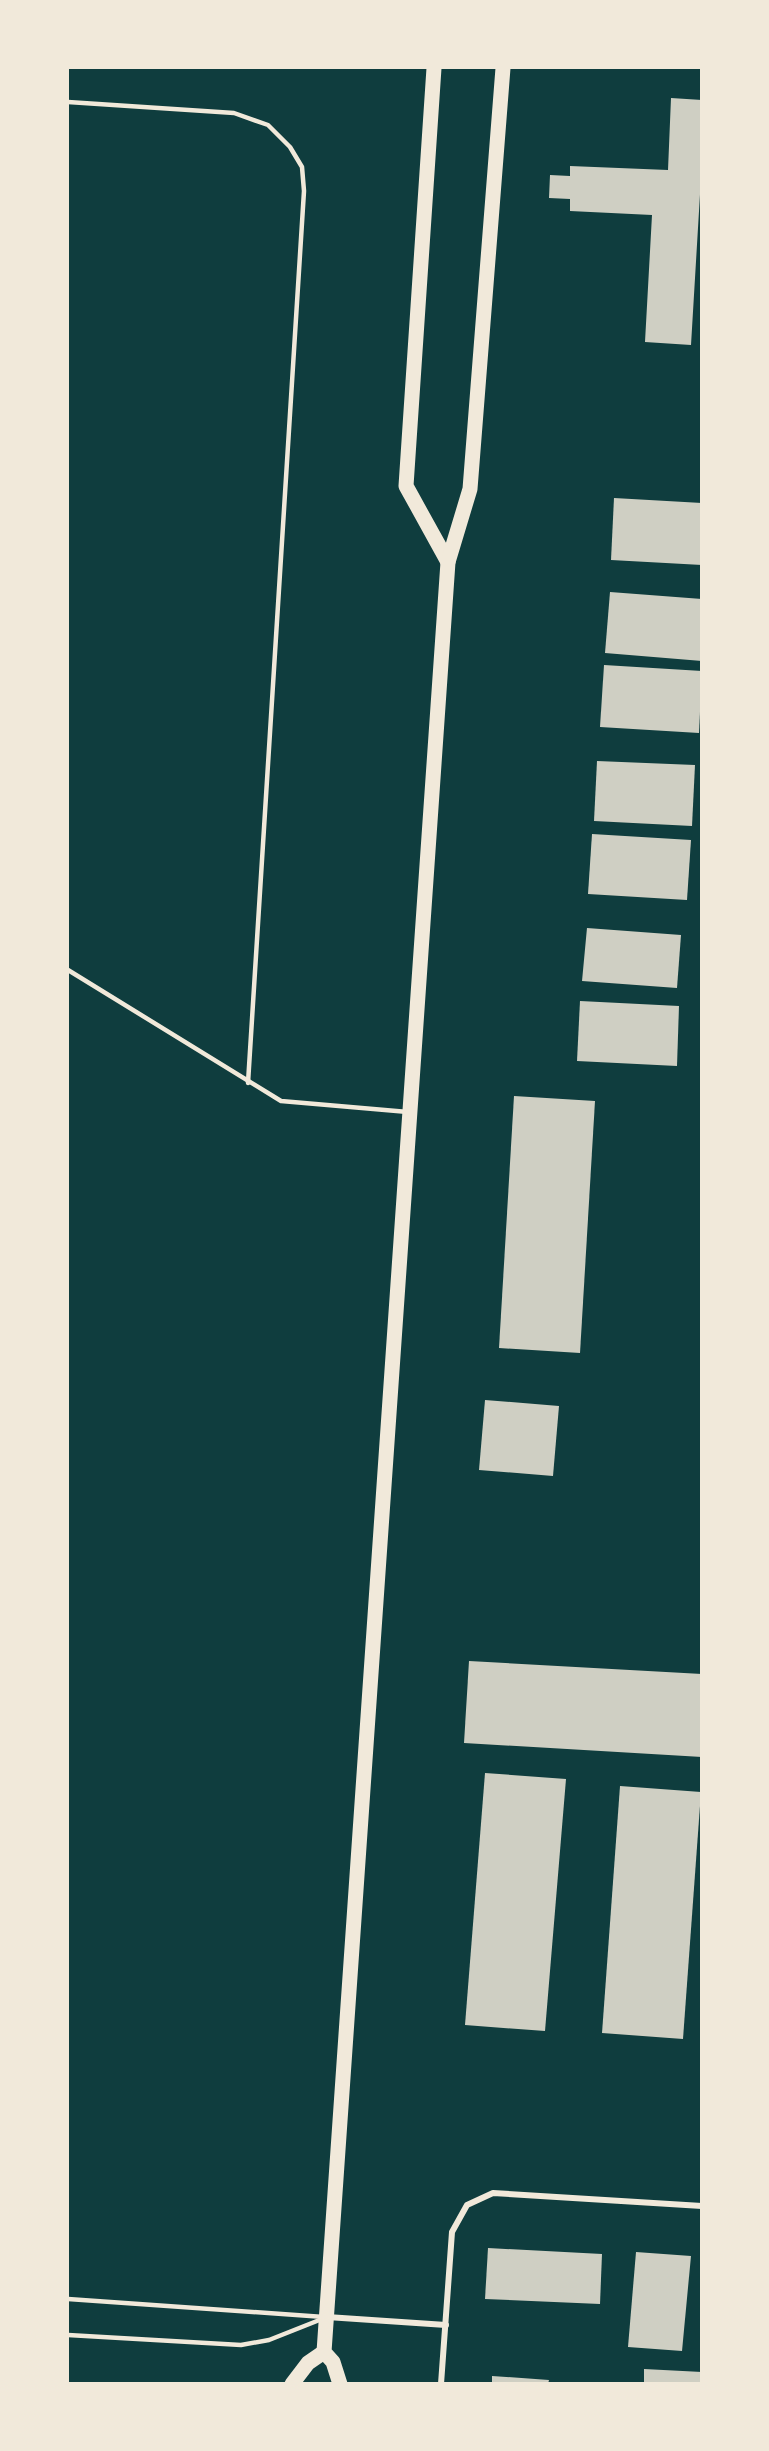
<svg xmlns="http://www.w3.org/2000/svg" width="769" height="2451" font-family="Mulish,sans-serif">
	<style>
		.building { fill: #cfcfc3 }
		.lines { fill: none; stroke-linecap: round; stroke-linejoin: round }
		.service { stroke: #f1e9da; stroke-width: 4.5 }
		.minor { stroke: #f1e9da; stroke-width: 6 }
		.primary { stroke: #f1e9da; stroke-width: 15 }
	</style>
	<rect width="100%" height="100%" fill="#0f3d3e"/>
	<g class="building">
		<path d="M671 98 702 100V161L691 345 645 342 652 215 570 211V199L549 198 550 175 570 176V166L668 170Z"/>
		<path d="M614 498 702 503V565L611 560Z"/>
		<path d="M610 592 702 599V661L605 653Z"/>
		<path d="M604 665 702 671 699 733 600 727Z"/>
		<path d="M597 761 695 765 692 826 594 821Z"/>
		<path d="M592 834 691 840 687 900 588 894Z"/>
		<path d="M587 928 681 935 677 988 582 981Z"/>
		<path d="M580 1001 679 1006 677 1066 577 1061Z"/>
		<path d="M514 1096 595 1101 580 1353 499 1348Z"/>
		<path d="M485 1400 559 1406 553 1476 479 1470Z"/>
		<path d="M469 1661 702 1674V1757L464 1743Z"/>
		<path d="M485 1773 566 1779 545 2031 465 2025Z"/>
		<path d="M620 1786 701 1792 683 2039 602 2033Z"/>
		<path d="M488 2248 602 2254 600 2304 485 2299Z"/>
		<path d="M636 2252 691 2256 682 2351 628 2347Z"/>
		<path d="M644 2369 702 2372V2384H644Z"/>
		<path d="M492 2376 549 2380 548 2384H492Z"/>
	</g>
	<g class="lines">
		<g class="service">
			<path d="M68 102 234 113 268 125 290 147 302 167 304 191 248 1083"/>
			<path d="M68 970 281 1101 408 1112"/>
			<path d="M68 2299 324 2317"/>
			<path d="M68 2335 241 2345 269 2340 322 2319"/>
		</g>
		<g class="minor">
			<path d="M327 2317 446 2325"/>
			<path d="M441 2384 452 2232 467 2205 493 2193 702 2206"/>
		</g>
		<g class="primary">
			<path d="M434 68 406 486 448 562"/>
			<path d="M292 2384 308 2363 324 2352"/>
			<path d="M340 2384 333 2362 324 2352 448 562 470 489 503 68"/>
		</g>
	</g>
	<rect width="769" height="2451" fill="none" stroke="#f1e9da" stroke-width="138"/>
</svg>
